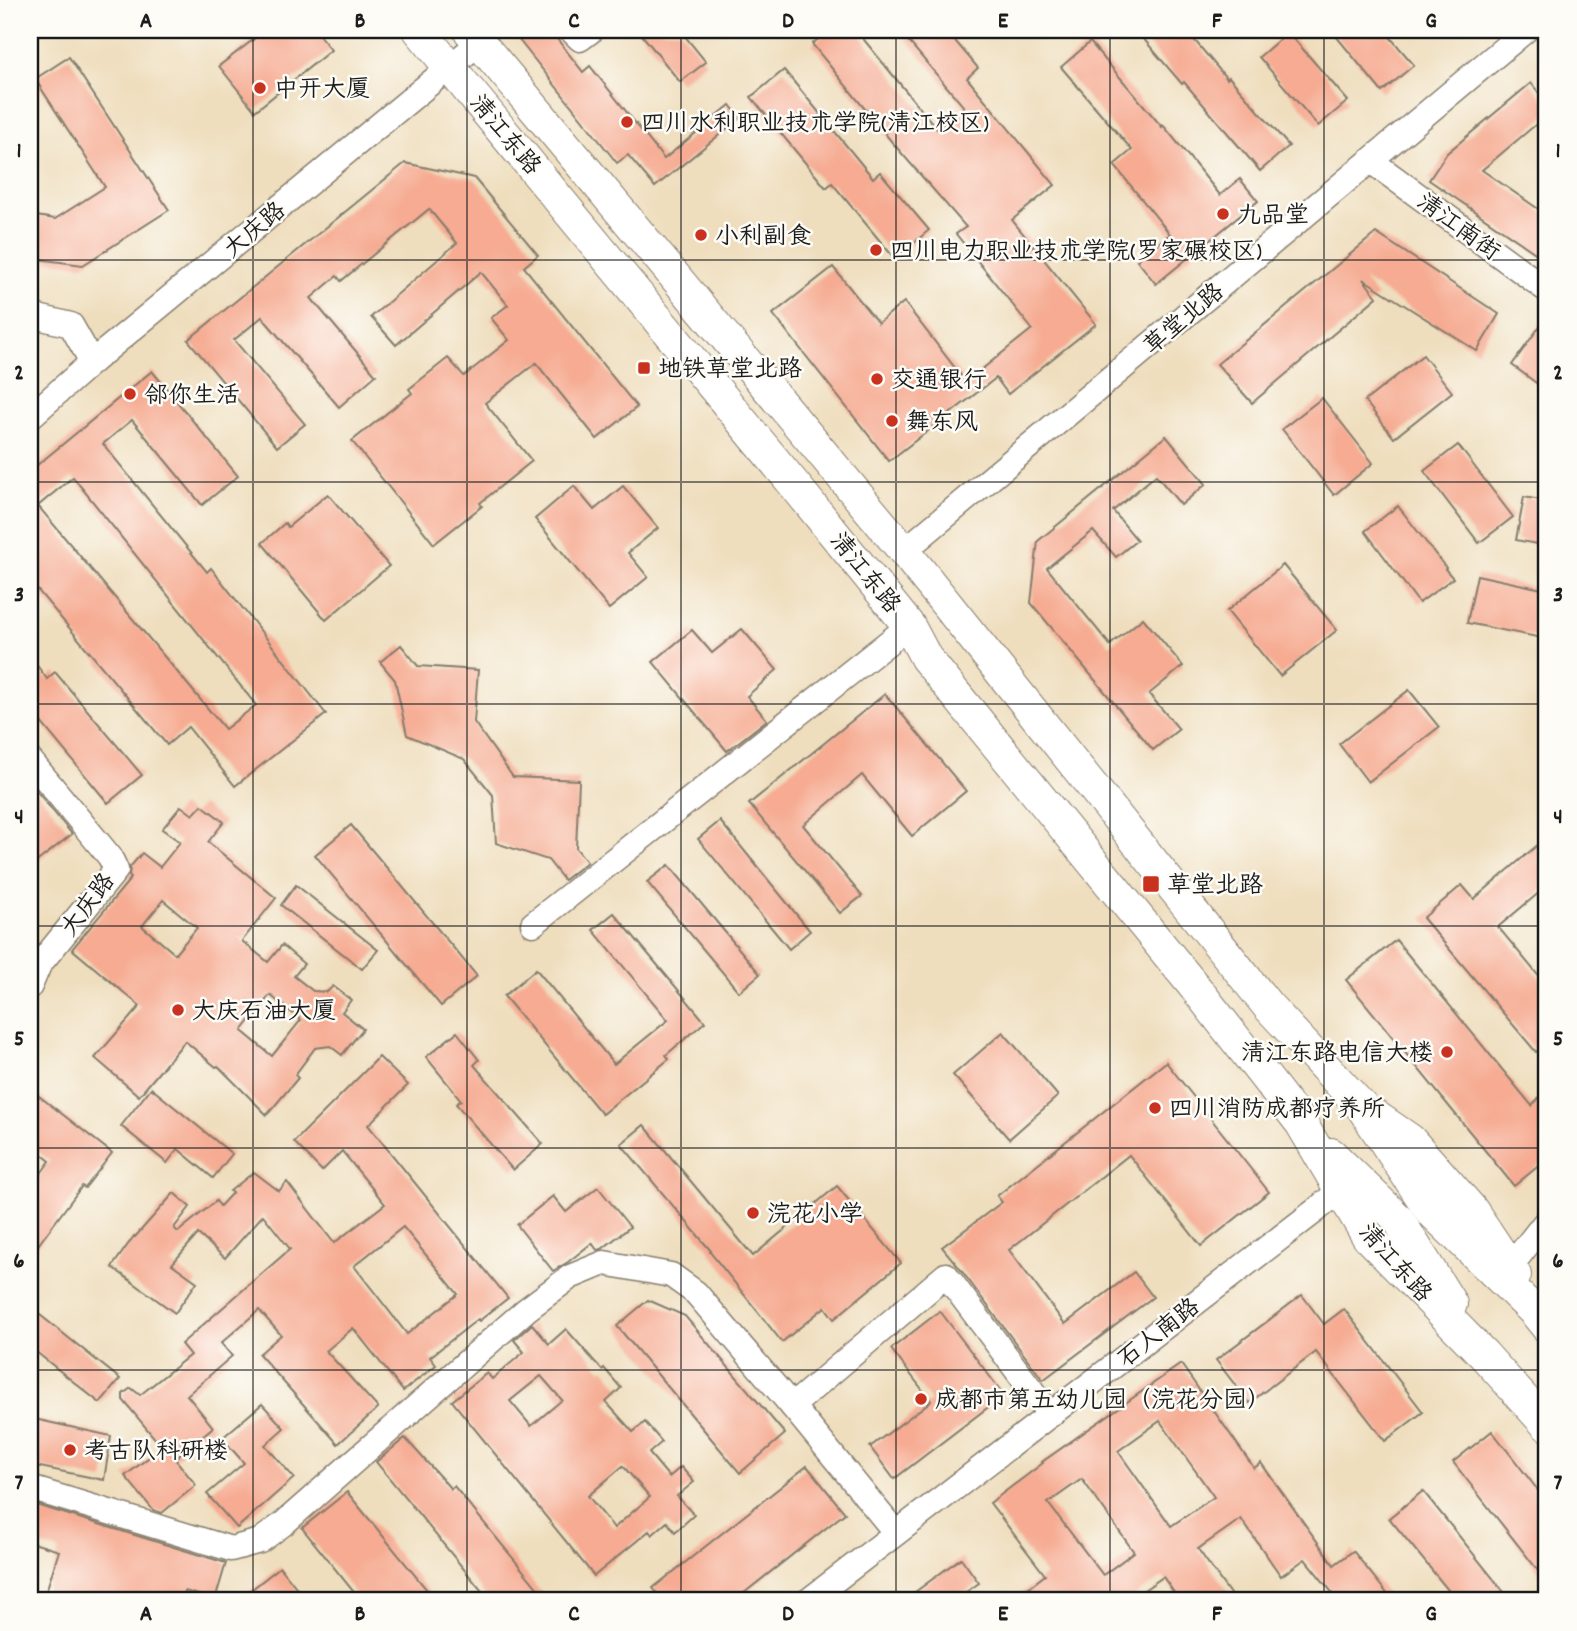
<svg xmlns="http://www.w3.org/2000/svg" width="1577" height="1631" font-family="Dekko,'LXGW WenKai TC',sans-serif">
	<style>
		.building { fill: #f6ab92; fill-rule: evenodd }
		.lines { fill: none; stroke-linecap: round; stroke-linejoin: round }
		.minor-casing { stroke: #867d6d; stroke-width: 27 }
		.major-casing { stroke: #867d6d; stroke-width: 34 }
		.minor { stroke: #fff; stroke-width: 24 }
		.major { stroke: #fff; stroke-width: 32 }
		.grid { fill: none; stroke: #1c1c1c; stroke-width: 2; stroke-opacity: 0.55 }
		.poi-dot { fill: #c8321e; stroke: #fdfcf7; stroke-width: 2.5 }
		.labels { text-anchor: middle; stroke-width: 5; stroke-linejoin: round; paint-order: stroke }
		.poi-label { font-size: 24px; fill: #1c1c1c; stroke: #fdfcf7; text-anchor: start }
		.street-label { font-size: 24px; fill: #1c1c1c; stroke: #fdfcf7 }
		.neatline { fill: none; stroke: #1c1c1c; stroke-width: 2.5 }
		.grid-label { font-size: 23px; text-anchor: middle; font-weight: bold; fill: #1c1c1c }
	</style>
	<rect width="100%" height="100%" fill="#fdfcf7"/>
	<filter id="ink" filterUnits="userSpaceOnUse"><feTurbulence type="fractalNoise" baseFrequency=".0143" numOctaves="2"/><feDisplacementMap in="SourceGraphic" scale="14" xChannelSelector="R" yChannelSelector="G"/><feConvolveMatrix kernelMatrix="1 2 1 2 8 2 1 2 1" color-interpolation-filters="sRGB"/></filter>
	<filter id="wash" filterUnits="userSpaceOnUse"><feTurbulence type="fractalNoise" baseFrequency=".00686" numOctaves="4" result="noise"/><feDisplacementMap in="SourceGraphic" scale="28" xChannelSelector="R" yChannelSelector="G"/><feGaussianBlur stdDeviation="1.57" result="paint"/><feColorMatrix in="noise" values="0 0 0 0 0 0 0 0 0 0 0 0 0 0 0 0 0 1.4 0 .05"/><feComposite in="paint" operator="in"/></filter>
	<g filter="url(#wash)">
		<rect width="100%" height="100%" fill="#efdebe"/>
		<g id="blocks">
			<g class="building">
				<path d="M247 30H315L331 50 255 111 219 66 254 39Z"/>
				<path d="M511 30H550L583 72 590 66 664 159 730 105 740 118 655 187 628 155 617 163Z"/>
				<path d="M638 30H680L706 62 680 82Z"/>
				<path d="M830 30H856L937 129 964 107 899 30H946L978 68 967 78 1055 185 1012 220 1096 324 1008 394 996 378 889 461 773 314 833 267 878 323 904 302 966 382 1032 329 956 234 966 227 891 141 812 44Z"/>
				<path d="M1136 30H1186L1227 79 1229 77 1289 146 1260 171 1184 82 1182 84Z"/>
				<path d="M1331 30H1384L1414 65 1382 92Z"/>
				<path d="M1288 32 1348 101 1318 126 1259 57Z"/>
				<path d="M1090 42 1162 127 1163 125 1220 195 1240 179 1258 201 1156 284 1137 260 1170 234 1114 165 1132 150 1061 67Z"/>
				<path d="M69 57 169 210 83 265 30 258V215L55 219 105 187 35 79Z"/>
				<path d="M784 70 873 178 880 172 929 230 895 259 832 183 826 188 751 97Z"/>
				<path d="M1531 83 1547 103V115L1482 170 1547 215V261L1429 180 1447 153Z"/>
				<path d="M405 163 474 178 538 255 524 267 637 407 597 439 536 363 485 403 532 461 480 503 482 506 434 544 352 441 412 393 409 389 448 358 464 376 509 340 491 318 508 305 481 272 396 345 371 317 457 243 429 209 341 281 337 276 311 298 376 375 339 407 262 317 234 340 305 424 277 447 188 340Z"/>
				<path d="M1376 233 1499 314 1477 351 1363 279 1377 297 1252 403 1217 364Z"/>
				<path d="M1547 316V391L1512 365Z"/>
				<path d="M1423 355 1452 392 1394 438 1365 401Z"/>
				<path d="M152 371 238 476 202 505 132 420 103 444 207 572 211 568 326 714 235 786 188 727 167 745 30 581V471ZM73 477 256 705 225 729 38 506Z"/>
				<path d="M1322 398 1373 463 1334 495 1282 429Z"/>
				<path d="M1166 436 1206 484 1181 505 1156 475 1113 511 1137 540 1116 557 1093 531 1047 568 1110 645 1143 618 1183 666 1149 694 1179 729 1153 750 1031 603 1038 541Z"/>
				<path d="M1458 445 1513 517 1479 543 1424 471Z"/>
				<path d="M574 486 594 510 623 486 658 528 628 553 648 577 609 609 535 519Z"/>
				<path d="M328 494 389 566 326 620 262 543 285 523 288 527Z"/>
				<path d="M1524 497 1547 501V546L1516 540Z"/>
				<path d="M1398 506 1446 568 1445 569 1453 578 1419 603 1365 531Z"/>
				<path d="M1283 565 1337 630 1280 676 1227 611Z"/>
				<path d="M1477 575 1547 590V639L1467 623Z"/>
				<path d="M742 629 777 670 747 696 767 720 727 751 653 662 692 630 712 653Z"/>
				<path d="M401 645 418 666 478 670 474 722 513 777 579 780 576 848 587 862 564 880 548 860 496 843 493 795 464 759 407 735 395 680 380 662Z"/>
				<path d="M30 656 47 679 55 672 142 775 108 803 30 709Z"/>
				<path d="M1409 690 1439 727 1368 782 1339 744Z"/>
				<path d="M885 694 966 791 912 836 862 775 803 825 862 896 840 913 749 804Z"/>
				<path d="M30 783 72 834 30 867Z"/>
				<path d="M202 805 224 822 208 842 276 898 242 941 268 962 282 945 304 964 294 976 313 991 327 992 333 986 351 1000 342 1012 363 1029 342 1055 330 1046 315 1048 295 1075 298 1078 267 1115 218 1066 216 1067 185 1041 139 1096 95 1058 140 1006 72 949 131 878 129 876 130 867 142 853 160 867 180 842 162 829 181 806 193 815ZM163 900 197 928 175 954 142 926ZM270 995 301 1020 272 1056 242 1031Z"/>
				<path d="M720 821 810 931 789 949 698 839Z"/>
				<path d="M351 825 477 976 441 1006 315 855Z"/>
				<path d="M1547 837V886L1498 927 1547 986V1043L1536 1052 1423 918 1462 885 1474 899Z"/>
				<path d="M669 865 760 974 739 992 647 882Z"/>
				<path d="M296 885 378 950 362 969 281 905Z"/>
				<path d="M614 913 705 1022 666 1055 669 1059 602 1114 504 996 536 969 614 1064 668 1020 593 930Z"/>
				<path d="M1396 940 1532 1106 1547 1089V1159L1514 1186 1346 980Z"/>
				<path d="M457 1032 479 1060 474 1065 543 1144 513 1170 456 1104 461 1100 426 1057Z"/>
				<path d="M1003 1032 1058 1096 1009 1139 953 1075Z"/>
				<path d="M379 1057 408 1085 368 1125 508 1298 479 1321 478 1319 430 1357 436 1365 403 1391 353 1328 326 1351 378 1408 338 1444 259 1354 281 1335 259 1310 221 1343 232 1356 187 1395 213 1427 175 1459 196 1485 162 1513 153 1510 125 1476 162 1447 123 1400V1394L131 1388 140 1395 190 1355 181 1344 290 1249 263 1215 225 1258 198 1234 172 1264 197 1282 175 1313 112 1267 134 1236 135 1237 174 1193 190 1207 174 1228 178 1232 216 1201 220 1206 232 1193 230 1191 254 1172 279 1191 287 1182 334 1243 385 1204 342 1151 322 1171 294 1142ZM403 1227 458 1294 407 1334 354 1266Z"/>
				<path d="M1166 1062 1269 1192 1201 1246 1129 1155 1009 1250 1065 1324 1134 1272 1153 1297 1043 1380 958 1266 942 1247 1002 1202 997 1196Z"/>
				<path d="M151 1088 232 1154 213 1178 178 1149 167 1163 121 1126Z"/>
				<path d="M30 1089 112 1153 85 1188 82 1186 30 1256V1188L50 1161 30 1145Z"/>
				<path d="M644 1125 753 1256 837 1186 901 1263 834 1319 825 1307 782 1342 710 1252 711 1251 621 1144Z"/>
				<path d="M598 1187 630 1227 602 1249 597 1250 592 1243 568 1262 553 1271 517 1225 553 1196 566 1212Z"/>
				<path d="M1302 1295 1324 1324 1344 1309 1423 1412 1385 1441 1316 1352 1249 1403 1216 1360Z"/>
				<path d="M648 1300 685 1316 785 1434 740 1473 617 1326Z"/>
				<path d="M30 1307 120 1379 100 1403 30 1347Z"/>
				<path d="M940 1311 1004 1395 894 1479 870 1447 931 1401 891 1349Z"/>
				<path d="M532 1324 549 1344 566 1329 602 1370 604 1368 621 1388 606 1402 633 1432 645 1422 662 1442 649 1453 669 1477 681 1467 694 1482 677 1496 694 1515 675 1532 667 1522 652 1535 649 1531 594 1576 452 1401 487 1373 492 1379 524 1352 514 1340ZM541 1376 562 1400 531 1426 510 1401ZM623 1466 650 1497 614 1528 588 1496Z"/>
				<path d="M1181 1364 1254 1468 1261 1463 1334 1565 1353 1551 1393 1601H1339L1305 1559 1281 1576 1241 1519 1198 1549 1235 1601H1180L1163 1577 1128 1601H1011L1045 1575 990 1503 1043 1463 1042 1462ZM1160 1421 1214 1497 1171 1526 1118 1451ZM1082 1479 1134 1552 1103 1575 1048 1503Z"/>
				<path d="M262 1404 284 1428 265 1445 294 1478 237 1528 207 1494 244 1463 222 1438Z"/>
				<path d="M30 1418 111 1436 104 1480 30 1465Z"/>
				<path d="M1492 1431 1547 1502V1582L1453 1462Z"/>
				<path d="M405 1438 451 1489 454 1486 548 1601H490L376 1462Z"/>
				<path d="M807 1466 845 1513 734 1601H663L653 1588Z"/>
				<path d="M1423 1491 1504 1592 1493 1601H1457L1389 1518Z"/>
				<path d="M347 1492 436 1601H361L302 1528Z"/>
				<path d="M30 1503 226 1563 215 1600 185 1591 183 1601H43L59 1551 30 1542Z"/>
				<path d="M961 1558 979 1583 953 1601H903Z"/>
				<path d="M280 1567 307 1601H237Z"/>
			</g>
		</g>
	</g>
	<g filter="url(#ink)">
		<use href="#blocks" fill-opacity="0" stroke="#867d6d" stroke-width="2"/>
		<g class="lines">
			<g class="minor-casing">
				<g id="minor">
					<path d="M571 30 580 39 592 30"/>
					<path d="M1371 161 1547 290"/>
					<path d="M30 315 71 325 92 362"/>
					<path d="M30 417 92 362 480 42"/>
					<path d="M904 551 1526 30"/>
					<path d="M30 760 110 857 116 870 39 965 30 986"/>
					<path d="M533 924 909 626"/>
					<path d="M1510 1267 1547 1220"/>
					<path d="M792 1406 946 1275 1050 1415"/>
					<path d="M30 1488 231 1549 260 1541 283 1524 526 1310 570 1277 604 1263 671 1275 696 1293 792 1406 896 1533"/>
					<path d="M808 1601 1315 1211 1340 1190"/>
				</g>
			</g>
			<g class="major-casing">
				<g id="major">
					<path d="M419 30 797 488 909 626 926 658 1198 991 1301 1123 1368 1237 1484 1355 1547 1425"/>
					<path d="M469 30 904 551 1268 1006 1362 1107 1430 1210 1534 1311 1547 1327"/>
					<path d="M1375 1116 1410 1140 1471 1209 1515 1275"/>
					<path d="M1331 1154 1398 1219 1451 1304"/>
				</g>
			</g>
			<use href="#minor" class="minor"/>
			<use href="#major" class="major"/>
		</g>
	</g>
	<path class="grid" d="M253 30V1601M467 30V1601M681 30V1601M896 30V1601M1110 30V1601M1324 30V1601M30 260H1547M30 482H1547M30 704H1547M30 926H1547M30 1148H1547M30 1370H1547"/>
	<g class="poi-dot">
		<circle cx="260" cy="88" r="7"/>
		<circle cx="627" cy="122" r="7"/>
		<circle cx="1223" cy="214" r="7"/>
		<circle cx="701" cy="235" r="7"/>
		<circle cx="876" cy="250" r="7"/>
		<rect x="637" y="361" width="14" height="14" rx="3.5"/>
		<circle cx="877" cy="379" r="7"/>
		<circle cx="130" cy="394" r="7"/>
		<circle cx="892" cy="421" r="7"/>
		<rect x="1142" y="875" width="18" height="18" rx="3.5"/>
		<circle cx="178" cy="1010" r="7"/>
		<circle cx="1447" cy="1052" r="7"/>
		<circle cx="1155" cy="1108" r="7"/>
		<circle cx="753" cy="1213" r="7"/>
		<circle cx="921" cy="1399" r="7"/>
		<circle cx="70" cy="1450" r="7"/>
	</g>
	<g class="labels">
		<g class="poi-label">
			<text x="274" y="96">中开大厦</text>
			<text x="641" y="130">四川水利职业技术学院(清江校区)</text>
			<text x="1237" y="222">九品堂</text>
			<text x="715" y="243">小利副食</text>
			<text x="890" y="258">四川电力职业技术学院(罗家碾校区)</text>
			<text x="658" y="376">地铁草堂北路</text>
			<text x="891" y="387">交通银行</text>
			<text x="144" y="402">邻你生活</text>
			<text x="906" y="429">舞东风</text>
			<text x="1167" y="892">草堂北路</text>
			<text x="192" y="1018">大庆石油大厦</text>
			<text x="1433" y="1060" text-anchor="end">清江东路电信大楼</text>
			<text x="1169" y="1116">四川消防成都疗养所</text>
			<text x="767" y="1221">浣花小学</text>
			<text x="935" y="1407">成都市第五幼儿园（浣花分园）</text>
			<text x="84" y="1458">考古队科研楼</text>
		</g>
		<g class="street-label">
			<text transform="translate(506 134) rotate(50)" y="8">清江东路</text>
			<text transform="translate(1459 226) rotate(36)" y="8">清江南街</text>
			<text transform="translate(254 229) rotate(-40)" y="8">大庆路</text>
			<text transform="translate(1183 318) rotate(-40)" y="8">草堂北路</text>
			<text transform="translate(866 572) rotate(51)" y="8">清江东路</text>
			<text transform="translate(87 904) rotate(-53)" y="8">大庆路</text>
			<text transform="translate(1396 1262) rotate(48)" y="8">清江东路</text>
			<text transform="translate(1158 1332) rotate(-38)" y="8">石人南路</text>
		</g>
	</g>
	<rect width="1577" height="1631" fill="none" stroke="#fdfcf7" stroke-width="77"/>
	<rect x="38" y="38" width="1500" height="1554" class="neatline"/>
	<g class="grid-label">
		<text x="146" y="27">A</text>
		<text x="360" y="27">B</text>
		<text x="574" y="27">C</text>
		<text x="788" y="27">D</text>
		<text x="1003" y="27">E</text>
		<text x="1217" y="27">F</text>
		<text x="1431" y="27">G</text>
		<text x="19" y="157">1</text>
		<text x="1558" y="157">1</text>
		<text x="19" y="379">2</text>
		<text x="1558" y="379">2</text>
		<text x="19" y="601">3</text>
		<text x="1558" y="601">3</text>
		<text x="19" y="823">4</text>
		<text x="1558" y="823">4</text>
		<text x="19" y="1045">5</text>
		<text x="1558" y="1045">5</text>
		<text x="19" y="1267">6</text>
		<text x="1558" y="1267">6</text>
		<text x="19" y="1489">7</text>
		<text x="1558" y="1489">7</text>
		<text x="146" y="1620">A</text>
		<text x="360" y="1620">B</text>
		<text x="574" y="1620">C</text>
		<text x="788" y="1620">D</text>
		<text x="1003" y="1620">E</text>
		<text x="1217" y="1620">F</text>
		<text x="1431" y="1620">G</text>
	</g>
</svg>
